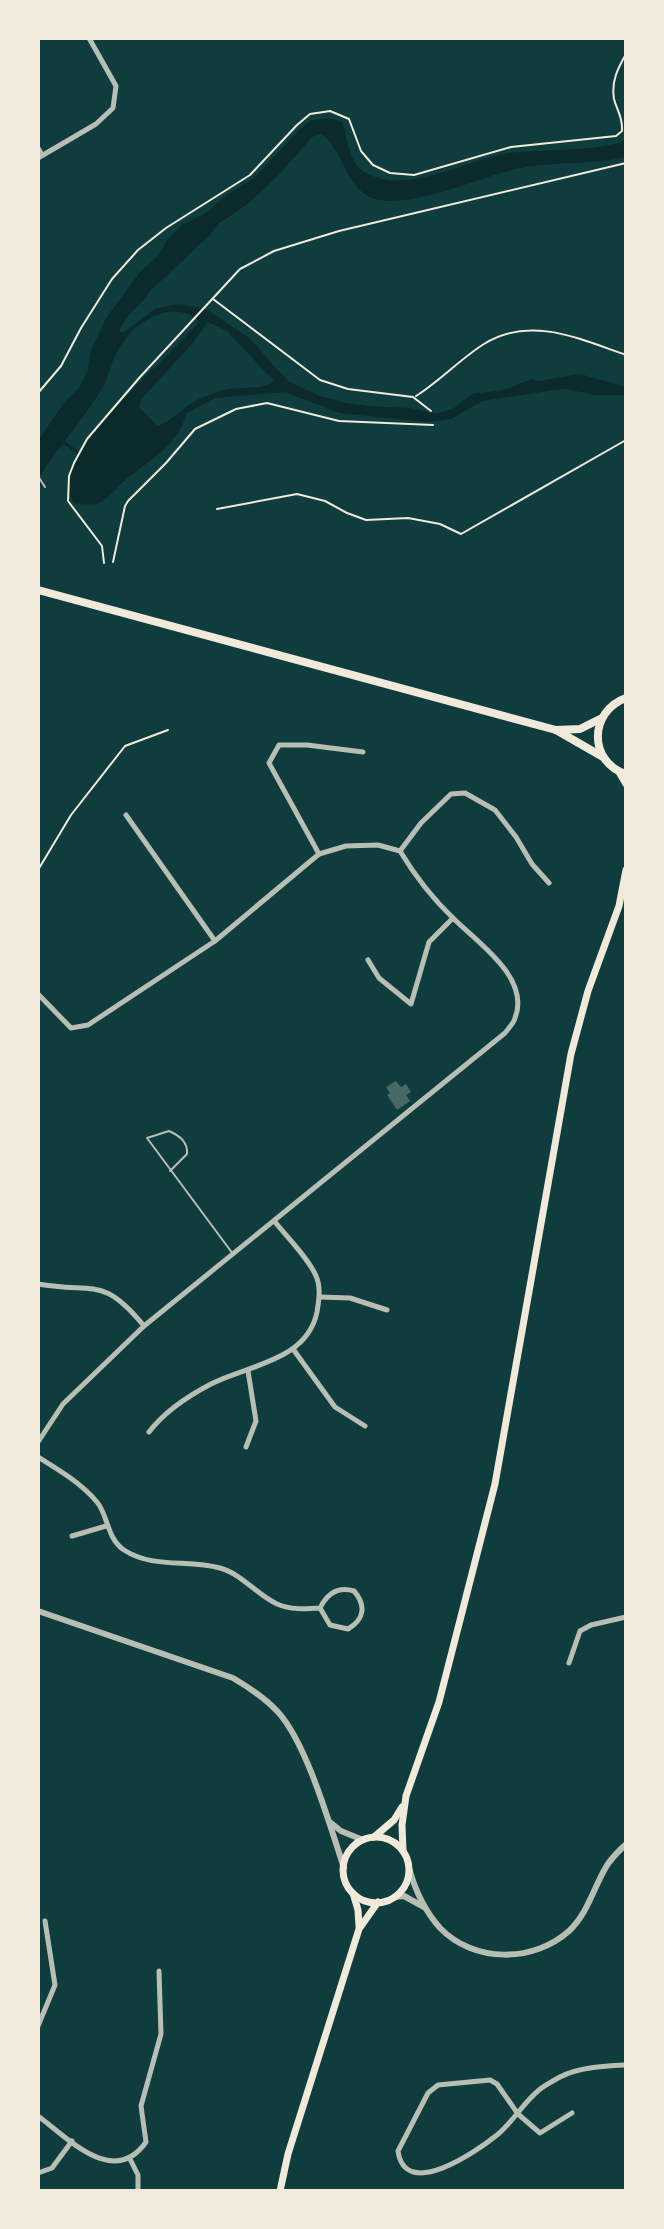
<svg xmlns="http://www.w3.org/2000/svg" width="664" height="2229" font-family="Manrope,sans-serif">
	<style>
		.water { fill: #0a2a2b; fill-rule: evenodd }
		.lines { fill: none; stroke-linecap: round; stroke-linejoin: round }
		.stream { stroke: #0a2a2b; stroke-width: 3 }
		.building { fill: #486865 }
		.path { stroke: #f1e9da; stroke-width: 2 }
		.service { stroke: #b8beb3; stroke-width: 2 }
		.minor { stroke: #b8beb3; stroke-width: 5 }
		.tertiary { stroke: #b8beb3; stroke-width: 6 }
		.secondary { stroke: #f1e9da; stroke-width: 7 }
		.primary { stroke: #f1e9da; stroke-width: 8 }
	</style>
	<rect width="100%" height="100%" fill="#0f3d3e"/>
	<path class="water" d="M329 118 342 122C349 141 347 163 368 174 409 195 468 159 510 153 541 149 601 152 626 140V157C590 165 552 161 516 169 485 177 454 190 422 197 408 200 381 204 368 196 344 182 342 148 321 134L312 137 278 176 249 203 218 224 209 236 150 291C141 306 126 314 119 331L123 333 156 308 179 304 208 310 249 338 288 381 320 396 346 403 368 406 411 408 436 414 454 408 472 394 504 390 532 379 538 381 580 374 626 387V398L624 395H595L566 389 549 391 482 401 451 419 428 422 339 413 285 392 215 398 187 413C176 448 149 460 123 482 114 489 110 498 99 503 92 506 82 504 74 503 44 455 173 357 199 321 176 300 140 318 124 341 112 355 110 377 100 392 81 422 58 448 38 478V441L65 401 79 388 88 369 90 353 106 318 141 271 158 256 167 240 183 224 206 213 228 194 253 179 300 129 312 120ZM208 322 227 331 274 381C261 390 246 387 231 389 222 390 214 393 206 396 187 402 175 420 157 426L139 407 142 398 193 343Z"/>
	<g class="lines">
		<path class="stream" d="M63 442 80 454"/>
	</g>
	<path class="building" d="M396 1081 401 1087 406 1084 411 1092 406 1095 410 1101 397 1110 387 1095 390 1093 386 1087Z"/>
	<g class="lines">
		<g class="path">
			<path d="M213 299 320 380 348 389 413 397 431 411"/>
			<path d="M38 393 61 366 81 328 112 279 138 250 166 228 250 175 297 125 310 114 330 111 349 119 361 151 373 165 390 173 414 175 511 147 616 136 622 131C623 117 617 111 614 99 611 81 618 68 626 54"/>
			<path d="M416 396C440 381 460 359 484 344 530 315 580 339 626 355"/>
			<path d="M217 509 297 494 325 501 347 513 366 520 408 518 440 524 461 534 626 440"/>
			<path d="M113 562 125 506 128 501 166 463 195 429 236 409 267 403 339 421 433 425"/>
			<path d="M104 563 102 546 68 501 69 476 74 463 87 439 140 377 240 269 274 251 339 231 626 163"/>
			<path d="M38 870 71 815 125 746 168 730"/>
		</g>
		<g class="service">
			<path d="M38 476 45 487"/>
			<path d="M170 1171 187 1154C188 1142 180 1136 169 1131L147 1138 233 1254"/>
		</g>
		<g class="minor">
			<path d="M38 148 42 155"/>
			<path d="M38 158 96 124 113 108 116 86 89 38"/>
			<path d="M126 815 215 941"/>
			<path d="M400 851 421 823 451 794 465 793 495 810 516 837 532 864 549 883"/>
			<path d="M319 854 269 763 279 745H307L363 752"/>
			<path d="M368 960 379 978 411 1004 429 942 453 918"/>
			<path d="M38 994 71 1028 88 1025 215 941 319 854 346 846 378 845 400 851C415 876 433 899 454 919 477 942 531 978 515 1018 514 1023 508 1029 505 1033L144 1326 63 1404 38 1442"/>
			<path d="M38 1284C95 1294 102 1275 144 1326"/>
			<path d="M320 1297 350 1298 387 1310"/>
			<path d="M293 1349 335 1407 365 1426"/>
			<path d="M149 1432C165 1411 188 1396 211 1384 248 1365 307 1361 317 1312 319 1300 321 1287 316 1276 309 1259 287 1237 275 1222"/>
			<path d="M246 1447 256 1421 248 1371"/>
			<path d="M38 1457C59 1470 81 1483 97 1502 108 1515 107 1539 124 1550 153 1569 188 1559 220 1568 242 1574 257 1595 277 1604 290 1610 306 1609 320 1608 327 1594 338 1586 354 1591 366 1605 365 1619 348 1629L330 1625 320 1608"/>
			<path d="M72 1536 106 1526"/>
			<path d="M569 1663 580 1631 591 1625 626 1617"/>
			<path d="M38 2026 55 1985 45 1921"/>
			<path d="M572 2113 540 2133 518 2114 497 2084 490 2080 438 2085 428 2093 398 2151C405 2201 476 2152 497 2135 513 2122 523 2103 539 2090 545 2085 553 2081 560 2077 579 2067 605 2066 626 2065"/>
			<path d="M38 2116C69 2139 114 2188 146 2142L141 2106 161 2034 159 1971"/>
			<path d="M130 2159 138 2175V2191"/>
			<path d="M38 2173 52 2168 72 2141"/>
		</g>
		<g class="tertiary">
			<path d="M38 1611 233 1678C250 1688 265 1698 278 1712 307 1744 330 1826 344 1868"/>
			<path d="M331 1823 341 1831 363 1840"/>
			<path d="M409 1868C415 1890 425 1911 440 1928 474 1963 533 1963 569 1931 588 1913 593 1889 606 1867 611 1858 619 1851 626 1844"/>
			<path d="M394 1897 404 1896 424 1907"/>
		</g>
		<g class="secondary">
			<path d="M619 772 626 784"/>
			<path d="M374 1837 394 1820 402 1807"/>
			<circle cx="376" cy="1870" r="33"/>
			<path d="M403 1851 402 1825 406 1796 439 1702 495 1484 571 1054 588 991 619 906 626 870"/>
			<path d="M353 1893 358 1910 359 1926"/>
			<path d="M280 2191 288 2154 359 1929 378 1902"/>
		</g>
		<g class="primary">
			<path d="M38 590 556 730 603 757"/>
			<path d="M626 698C589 711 588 762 626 774"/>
			<path d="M556 730 580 729 600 719"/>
		</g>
	</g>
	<rect width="664" height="2229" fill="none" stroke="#f1e9da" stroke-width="80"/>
</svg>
